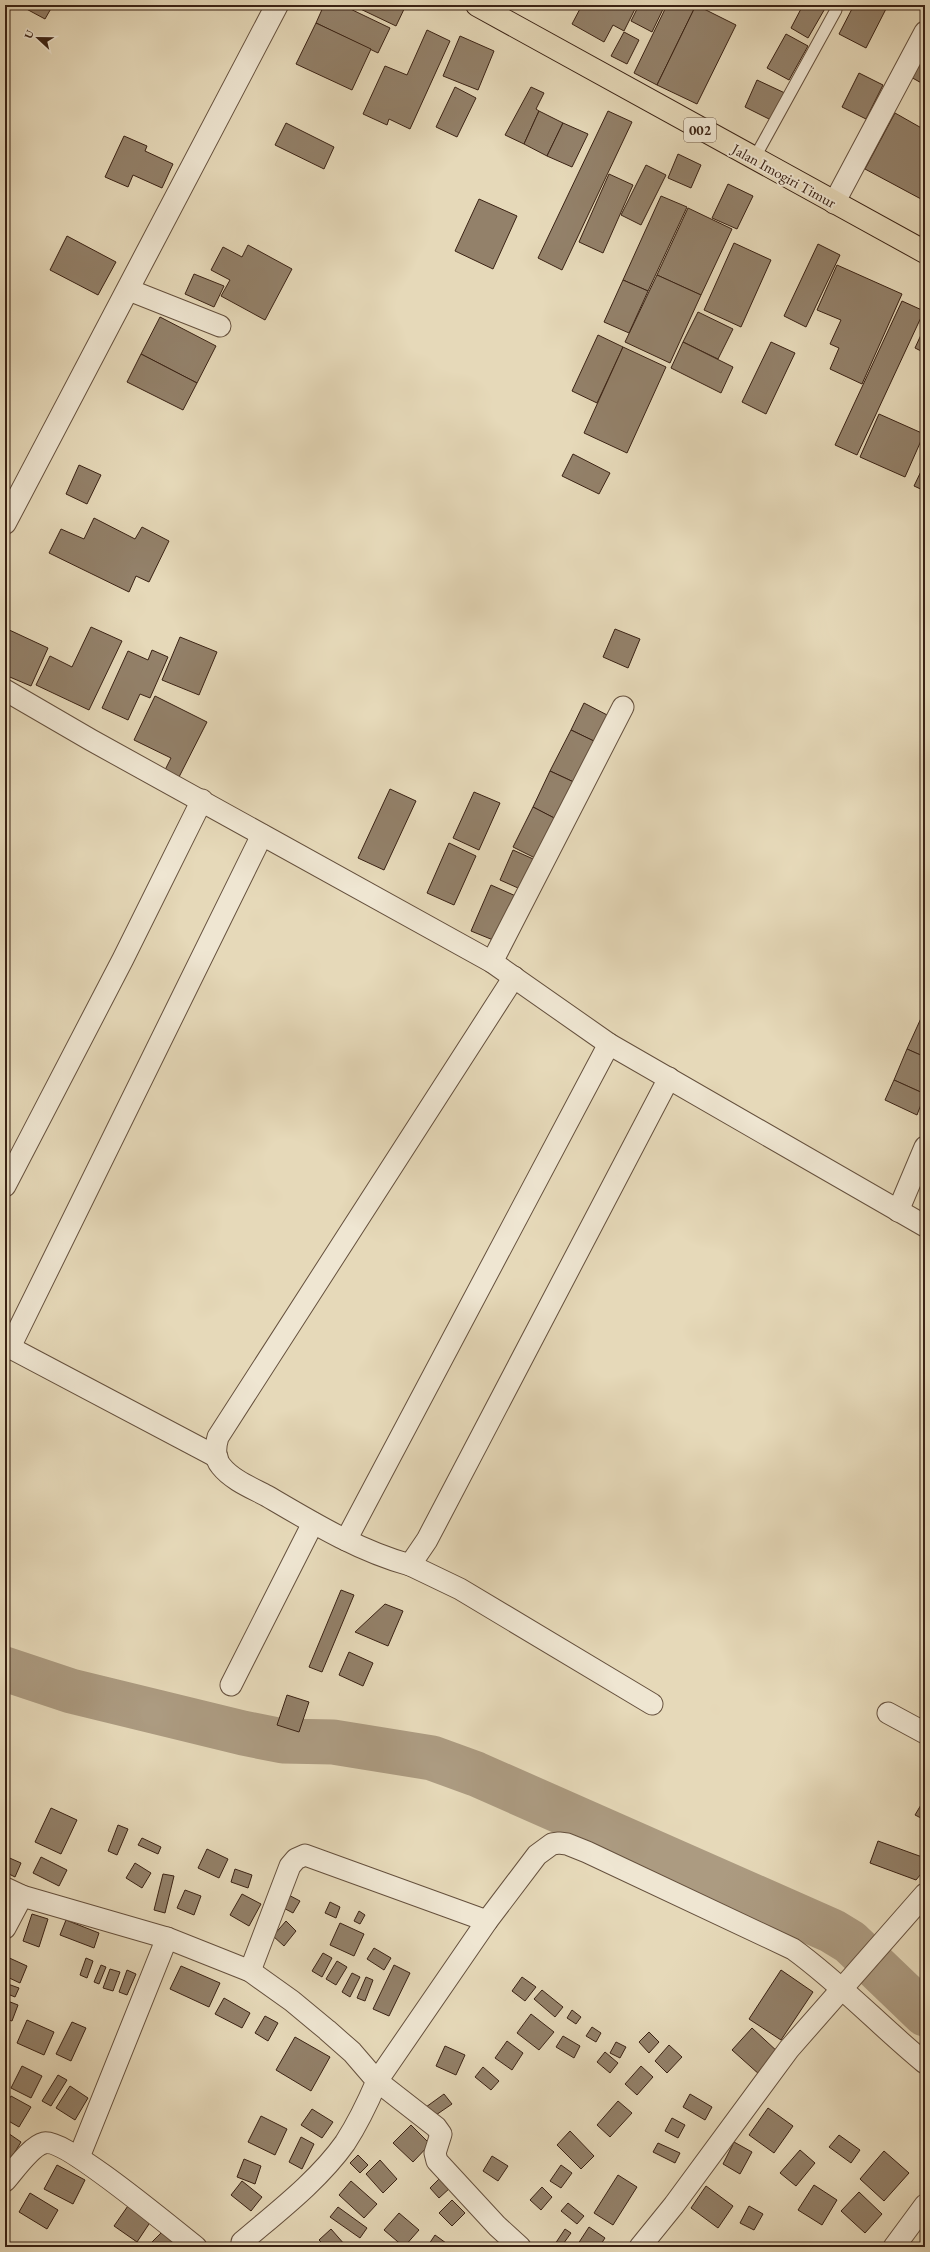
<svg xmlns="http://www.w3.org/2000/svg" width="930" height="2252" font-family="'EB Garamond',serif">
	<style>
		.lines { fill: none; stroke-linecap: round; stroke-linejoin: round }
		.river { stroke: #ac9b81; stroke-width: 45 }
		.building { fill: #93816a; stroke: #3a2214 }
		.service-casing { stroke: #65503d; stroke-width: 13 }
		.minor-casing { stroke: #65503d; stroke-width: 23 }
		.tertiary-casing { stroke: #65503d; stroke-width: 24 }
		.primary-casing { stroke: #3a2214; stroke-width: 24 }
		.service { stroke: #efe6d2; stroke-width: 11 }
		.minor { stroke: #efe6d2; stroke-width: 21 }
		.tertiary { stroke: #efe6d2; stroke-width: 22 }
		.primary { stroke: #e6d9b9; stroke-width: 22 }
		.labels { text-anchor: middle; stroke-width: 4; stroke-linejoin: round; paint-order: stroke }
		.shield { fill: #efe6d2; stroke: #705d4d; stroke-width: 1 }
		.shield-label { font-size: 14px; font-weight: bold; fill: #3a2214 }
		.street-label { font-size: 15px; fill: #3a2214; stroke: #efe6d2 }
	</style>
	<rect width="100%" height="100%" fill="#e6d9b9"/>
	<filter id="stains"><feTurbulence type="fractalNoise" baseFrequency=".005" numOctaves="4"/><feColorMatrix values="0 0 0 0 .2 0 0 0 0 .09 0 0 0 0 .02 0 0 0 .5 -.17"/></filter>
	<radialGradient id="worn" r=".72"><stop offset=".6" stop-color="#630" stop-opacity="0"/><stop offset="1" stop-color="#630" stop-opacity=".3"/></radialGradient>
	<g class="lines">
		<path class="river" d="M5 1669 71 1691 243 1733 283 1741 333 1742 432 1758 476 1774 832 1931 850 1942 925 2014"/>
	</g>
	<g class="building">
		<path d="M19 5H53L45 19Z"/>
		<path d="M324 5H342L390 28 378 53 316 23Z"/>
		<path d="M352 5H406L396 26Z"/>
		<path d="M582 5H637L624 31 613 25 604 42 572 24Z"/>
		<path d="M639 5H665L652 32 631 21Z"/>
		<path d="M667 5H696L657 85 634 73Z"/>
		<path d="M696 5 736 25 697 104 657 85Z"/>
		<path d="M803 5H827L808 38 791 28Z"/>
		<path d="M854 5H888L866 48 839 34Z"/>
		<path d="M316 23 371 49 352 90 296 64Z"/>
		<path d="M427 30 450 41 410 129 389 119 387 125 363 114 385 66 407 75Z"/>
		<path d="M624 32 639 40 627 64 611 56Z"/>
		<path d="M786 34 808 46 789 80 767 68Z"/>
		<path d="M460 36 494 51 478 90 443 76Z"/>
		<path d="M925 46V85L909 76Z"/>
		<path d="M859 73 883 85 866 119 842 107Z"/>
		<path d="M757 80 787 94 773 121 745 107Z"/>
		<path d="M455 87 476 98 457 137 436 127Z"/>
		<path d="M531 87 544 93 536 109 539 111 524 144 505 135Z"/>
		<path d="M539 111 563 123 547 156 524 144Z"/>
		<path d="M608 111 632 122 562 270 538 258Z"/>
		<path d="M895 113 925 130V191L921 199 865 169Z"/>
		<path d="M286 123 334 147 324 169 275 145Z"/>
		<path d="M563 123 588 134 572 167 547 156Z"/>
		<path d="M124 136 147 146 145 151 173 164 162 188 133 175 128 187 105 177Z"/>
		<path d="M678 154 701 165 691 188 668 178Z"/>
		<path d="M646 165 666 175 641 225 621 215Z"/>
		<path d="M609 174 633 185 603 253 579 242Z"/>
		<path d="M728 184 753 196 737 229 712 218Z"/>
		<path d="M661 196 687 207 648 291 623 280Z"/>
		<path d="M479 199 517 216 493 269 455 251Z"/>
		<path d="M688 208 732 229 701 295 657 275Z"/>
		<path d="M67 236 116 262 98 295 50 270Z"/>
		<path d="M734 243 771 260 741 327 704 310Z"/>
		<path d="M818 244 840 255 806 327 784 316Z"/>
		<path d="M248 245 292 269 265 320 221 296 230 280 211 270 223 247 242 257Z"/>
		<path d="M837 265 902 294 862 384 830 369 839 348 830 344 841 320 817 310Z"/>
		<path d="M194 274 224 286 214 307 185 294Z"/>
		<path d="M657 275 701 295 670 363 625 342Z"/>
		<path d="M623 280 648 291 629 333 604 322Z"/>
		<path d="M902 301 924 311 857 455 835 445Z"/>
		<path d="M698 312 733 329 718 359 683 342Z"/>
		<path d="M160 317 216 346 197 383 141 354Z"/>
		<path d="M925 326V353L915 348Z"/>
		<path d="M598 335 623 347 597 403 572 391Z"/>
		<path d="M683 342 733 367 721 393 671 368Z"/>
		<path d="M771 342 795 353 766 414 742 402Z"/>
		<path d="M623 347 666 367 627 453 584 433Z"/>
		<path d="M141 354 197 383 183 410 127 382Z"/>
		<path d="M879 414 924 434 905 477 860 457Z"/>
		<path d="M573 454 610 473 599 494 562 476Z"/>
		<path d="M925 463V491L914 486Z"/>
		<path d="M79 465 101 475 87 504 66 494Z"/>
		<path d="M94 518 135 539 142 527 169 541 149 582 136 576 129 592 49 553 61 529 84 539Z"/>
		<path d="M91 627 122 641 89 710 36 685 50 656 72 667Z"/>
		<path d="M5 628 48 648 31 686 5 675Z"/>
		<path d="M615 629 640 639 628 668 603 657Z"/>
		<path d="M180 637 217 652 199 695 162 680Z"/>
		<path d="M152 650 168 657 150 698 140 694 128 720 102 708 128 651 148 660Z"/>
		<path d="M155 696 207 722 179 777 165 770 171 758 134 740Z"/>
		<path d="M584 703 611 717 598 743 571 730Z"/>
		<path d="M571 730 598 743 578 784 550 771Z"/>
		<path d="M550 771 578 784 560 821 533 807Z"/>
		<path d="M390 789 416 801 384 870 358 858Z"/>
		<path d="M474 792 500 803 479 850 453 838Z"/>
		<path d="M533 807 560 821 541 861 513 847Z"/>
		<path d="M449 843 476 856 454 905 427 893Z"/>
		<path d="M513 850 540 862 527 892 500 880Z"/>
		<path d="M491 885 518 897 498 942 471 931Z"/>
		<path d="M922 1016 925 1017V1057L907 1049Z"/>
		<path d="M907 1049 925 1057V1094L894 1080Z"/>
		<path d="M894 1080 925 1094 917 1115 885 1100Z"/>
		<path d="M341 1590 354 1595 322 1672 309 1667Z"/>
		<path d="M385 1604 403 1611 388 1646 355 1632Z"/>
		<path d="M349 1652 373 1663 363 1686 339 1675Z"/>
		<path d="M287 1695 309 1702 299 1732 277 1725Z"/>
		<path d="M925 1798V1820L915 1815Z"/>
		<path d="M51 1808 77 1820 61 1854 35 1842Z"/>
		<path d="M118 1825 128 1829 117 1855 108 1851Z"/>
		<path d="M142 1838 161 1847 158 1854 138 1845Z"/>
		<path d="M878 1841 925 1858V1869L916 1880 870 1863Z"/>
		<path d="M207 1849 228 1859 219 1878 198 1868Z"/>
		<path d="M5 1856 21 1863 15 1877 5 1872Z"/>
		<path d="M41 1857 67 1870 59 1886 33 1873Z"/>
		<path d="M135 1863 151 1873 142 1888 126 1878Z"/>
		<path d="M235 1869 252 1875 248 1888 231 1882Z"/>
		<path d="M163 1874 174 1876 165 1913 154 1910Z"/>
		<path d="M185 1890 201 1896 194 1915 177 1908Z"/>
		<path d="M283 1892 300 1901 293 1913 276 1904Z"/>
		<path d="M242 1894 261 1904 249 1926 230 1915Z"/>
		<path d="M330 1902 340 1907 336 1918 325 1913Z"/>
		<path d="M359 1911 365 1915 360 1924 354 1921Z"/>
		<path d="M32 1914 48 1919 39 1947 23 1941Z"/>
		<path d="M66 1920 99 1933 94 1948 60 1935Z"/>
		<path d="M286 1921 296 1931 284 1946 273 1936Z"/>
		<path d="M340 1923 364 1934 354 1956 330 1945Z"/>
		<path d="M374 1948 391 1958 384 1970 367 1959Z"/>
		<path d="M323 1953 332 1958 322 1977 312 1971Z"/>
		<path d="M5 1956 27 1966 20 1983 5 1976Z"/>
		<path d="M86 1958 93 1961 87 1978 80 1975Z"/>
		<path d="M337 1961 347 1967 336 1985 326 1979Z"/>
		<path d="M101 1965 106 1967 99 1984 94 1982Z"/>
		<path d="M394 1965 410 1973 389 2016 373 2009Z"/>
		<path d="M181 1966 220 1983 209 2007 170 1989Z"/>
		<path d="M110 1969 120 1972 113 1991 103 1988Z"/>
		<path d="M127 1970 136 1974 127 1995 119 1992Z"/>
		<path d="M781 1970 813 1992 781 2040 749 2019Z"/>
		<path d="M352 1973 360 1977 350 1997 342 1992Z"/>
		<path d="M366 1977 373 1980 365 2001 357 1998Z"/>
		<path d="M522 1977 536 1987 525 2001 512 1991Z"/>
		<path d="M5 1983 19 1988 15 1997 5 1993Z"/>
		<path d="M542 1990 563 2007 555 2017 534 1999Z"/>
		<path d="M224 1998 250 2013 242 2028 215 2014Z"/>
		<path d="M5 2000 18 2005 12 2021 5 2019Z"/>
		<path d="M572 2010 581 2017 576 2024 567 2018Z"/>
		<path d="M531 2014 554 2032 539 2050 517 2033Z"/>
		<path d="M265 2016 278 2023 268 2041 255 2033Z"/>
		<path d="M27 2020 54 2032 44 2055 17 2043Z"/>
		<path d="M72 2022 86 2028 71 2061 56 2054Z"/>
		<path d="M592 2027 601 2033 596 2042 586 2036Z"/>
		<path d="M752 2028 779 2053 760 2075 732 2050Z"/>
		<path d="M649 2032 659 2042 649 2053 639 2042Z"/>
		<path d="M563 2036 580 2046 574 2058 556 2047Z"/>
		<path d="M295 2037 330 2057 311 2091 276 2070Z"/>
		<path d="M507 2041 523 2053 512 2070 495 2058Z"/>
		<path d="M616 2042 626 2047 620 2058 610 2053Z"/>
		<path d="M669 2045 682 2057 667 2073 655 2061Z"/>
		<path d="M445 2046 465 2055 456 2075 436 2066Z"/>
		<path d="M605 2052 618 2063 610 2073 597 2062Z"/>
		<path d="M22 2066 42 2076 31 2098 11 2088Z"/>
		<path d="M641 2066 653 2077 637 2095 625 2084Z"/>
		<path d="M483 2067 499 2081 491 2090 475 2077Z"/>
		<path d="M58 2075 67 2080 51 2106 42 2101Z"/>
		<path d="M70 2086 88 2098 75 2120 56 2108Z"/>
		<path d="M444 2094 452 2104 433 2117 426 2107Z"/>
		<path d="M690 2094 712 2107 705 2120 683 2107Z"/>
		<path d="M11 2096 31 2107 19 2127 5 2119V2106Z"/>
		<path d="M618 2101 632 2113 610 2137 597 2125Z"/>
		<path d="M768 2108 793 2126 774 2153 749 2135Z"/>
		<path d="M312 2109 333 2122 322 2138 301 2125Z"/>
		<path d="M261 2116 287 2129 275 2155 248 2142Z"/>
		<path d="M672 2118 685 2125 678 2138 665 2131Z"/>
		<path d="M411 2125 430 2144 413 2162 393 2143Z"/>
		<path d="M5 2131 21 2142 10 2160 5 2157Z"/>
		<path d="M570 2131 594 2156 581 2169 557 2145Z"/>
		<path d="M839 2135 860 2150 851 2163 829 2147Z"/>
		<path d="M301 2137 314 2144 302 2169 289 2162Z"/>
		<path d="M734 2142 752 2152 740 2174 723 2164Z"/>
		<path d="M658 2143 680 2153 675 2163 653 2152Z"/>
		<path d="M800 2150 815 2163 796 2186 780 2173Z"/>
		<path d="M884 2151 909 2173 884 2201 860 2179Z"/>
		<path d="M358 2155 368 2165 360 2173 350 2163Z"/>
		<path d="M492 2156 508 2166 498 2181 483 2171Z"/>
		<path d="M244 2159 261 2166 255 2184 237 2177Z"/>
		<path d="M380 2160 397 2179 383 2193 366 2174Z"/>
		<path d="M57 2165 85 2180 73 2204 44 2189Z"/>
		<path d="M561 2165 572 2173 561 2188 550 2181Z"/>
		<path d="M618 2175 637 2187 613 2225 594 2213Z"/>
		<path d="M440 2178 450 2188 439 2198 430 2188Z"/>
		<path d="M242 2181 262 2197 251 2211 231 2195Z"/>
		<path d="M351 2181 377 2204 364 2218 339 2195Z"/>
		<path d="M814 2185 837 2200 822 2225 798 2210Z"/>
		<path d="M706 2186 733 2206 718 2228 691 2208Z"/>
		<path d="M542 2187 552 2197 541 2210 530 2200Z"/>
		<path d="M859 2192 882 2214 865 2233 841 2211Z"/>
		<path d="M30 2193 58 2210 47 2229 19 2212Z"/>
		<path d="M452 2200 465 2213 452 2226 439 2213Z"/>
		<path d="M130 2203 153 2218 137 2242 114 2226Z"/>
		<path d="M568 2203 584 2216 577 2224 561 2211Z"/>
		<path d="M749 2206 763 2214 754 2230 740 2223Z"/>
		<path d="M338 2207 367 2228 360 2238 330 2217Z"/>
		<path d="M399 2213 419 2230 404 2247 384 2230Z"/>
		<path d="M167 2227 180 2241 174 2247H150L148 2246Z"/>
		<path d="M589 2227 605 2238 599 2247H576Z"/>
		<path d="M331 2229 345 2245 344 2247H326L319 2240Z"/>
		<path d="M565 2229 571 2233 561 2247H559L555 2244Z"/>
		<path d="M435 2235 446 2243 444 2247H427Z"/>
	</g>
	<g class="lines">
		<g class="service-casing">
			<path id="service" d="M754 159 836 10"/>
		</g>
		<g class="minor-casing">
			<g id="minor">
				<path d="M834 203 925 32"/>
				<path d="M129 290 220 326"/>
				<path d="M5 690 91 740 492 962 609 1044 925 1226"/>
				<path d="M492 962 623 707"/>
				<path d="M514 977 218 1437C215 1447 214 1458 221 1466 232 1480 252 1488 267 1496 313 1523 359 1551 410 1565L427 1540 669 1078"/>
				<path d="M5 1186 123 959 202 800"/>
				<path d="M898 1211 925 1147"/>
				<path d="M5 1345 217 1457"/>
				<path d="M10 1347 262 835"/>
				<path d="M346 1540 609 1044"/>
				<path d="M410 1565 460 1589 652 1704"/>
				<path d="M231 1685 313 1523"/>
				<path d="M888 1713 925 1733"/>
				<path d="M5 1888 22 1896 167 1938 250 1971 292 2001 327 2030 352 2052 377 2081C368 2102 358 2123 345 2143 318 2181 277 2212 242 2242"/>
				<path d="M5 1928 22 1896"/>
				<path d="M250 1971 290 1866 296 1859 305 1855 487 1921"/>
				<path d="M79 2157 167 1938"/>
				<path d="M5 2181C14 2171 31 2146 44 2143 65 2138 174 2230 196 2247"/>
				<path d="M520 2247 497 2226 437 2161 435 2153 441 2134 436 2127 377 2081 487 1921 537 1855 552 1844 559 1843 567 1844 587 1852 793 1949C840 1983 880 2026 925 2063"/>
				<path d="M640 2247 674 2205 789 2049 925 1894"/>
				<path d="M894 2247 925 2205"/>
			</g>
		</g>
		<g class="tertiary-casing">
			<path id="tertiary" d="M5 523 277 5"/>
		</g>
		<g class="primary-casing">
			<path id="primary" d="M477 5 925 252"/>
		</g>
		<use href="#service" class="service"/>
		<use href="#minor" class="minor"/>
		<use href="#tertiary" class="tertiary"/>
		<use href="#primary" class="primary"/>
	</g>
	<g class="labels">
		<rect class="shield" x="684" y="118" width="32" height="24" rx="3"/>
		<g class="shield-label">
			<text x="700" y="135">002</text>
		</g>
		<g class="street-label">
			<text transform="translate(784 176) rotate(29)" y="5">Jalan Imogiri Timur</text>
		</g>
	</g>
	<rect width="930" height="2252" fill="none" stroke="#e6d9b9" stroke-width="20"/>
	<rect x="6" y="6" width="918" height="2240" fill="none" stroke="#3a2214" stroke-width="2"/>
	<rect x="10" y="10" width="910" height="2232" fill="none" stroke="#3a2214"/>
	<g transform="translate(38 38) rotate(292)" stroke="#efe6d2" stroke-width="3" paint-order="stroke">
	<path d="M0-3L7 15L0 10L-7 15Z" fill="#3a2214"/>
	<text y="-6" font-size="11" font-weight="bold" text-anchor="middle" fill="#3a2214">U</text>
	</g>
	<rect width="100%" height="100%" filter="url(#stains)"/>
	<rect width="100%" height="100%" fill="url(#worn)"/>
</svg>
